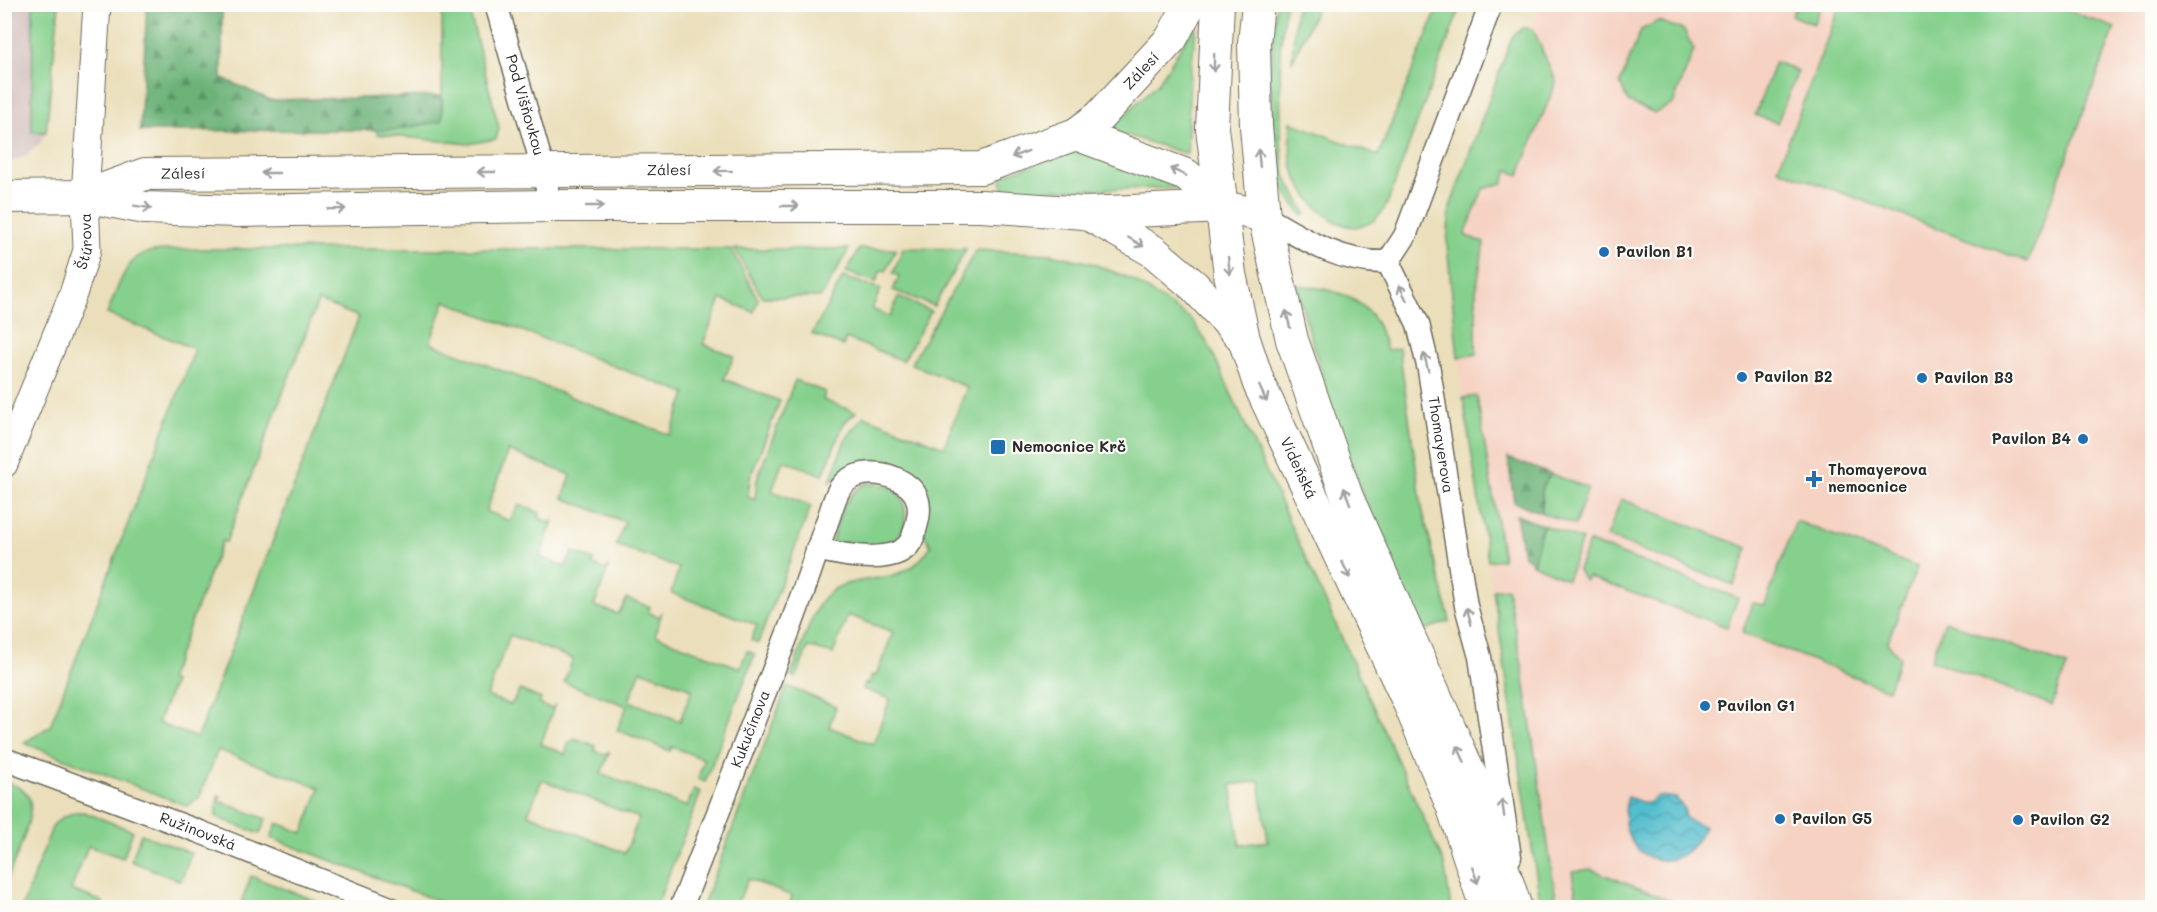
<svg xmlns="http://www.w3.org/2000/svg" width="2157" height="912" font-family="Mali,sans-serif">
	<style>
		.built { fill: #f5d2c2 }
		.industrial { fill: #d1bfbd }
		.green { fill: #86d08d; stroke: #587e5c; stroke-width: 1.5; fill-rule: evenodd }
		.forest { fill: url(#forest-firs); stroke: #4c6e52; stroke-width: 1.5 }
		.water { fill: url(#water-waves); stroke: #3f747c; stroke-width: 1.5 }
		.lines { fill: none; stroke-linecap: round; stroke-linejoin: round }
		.minor-casing { stroke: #6e6a5d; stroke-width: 25 }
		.tertiary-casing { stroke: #6e6a5d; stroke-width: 29 }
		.secondary-casing { stroke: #6e6a5d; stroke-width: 34 }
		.minor { stroke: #fff; stroke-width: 22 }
		.tertiary { stroke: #fff; stroke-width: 27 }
		.secondary { stroke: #fff; stroke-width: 32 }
		.oneway { stroke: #a0a0a0 }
		.poi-dot { fill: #1f6fb2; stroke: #fdfcf7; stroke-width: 2 }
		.labels { text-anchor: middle; stroke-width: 4.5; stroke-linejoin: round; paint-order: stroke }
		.street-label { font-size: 15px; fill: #2b2b2b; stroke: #fdfcf7 }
		.poi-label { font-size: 15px; font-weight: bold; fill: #2b2b2b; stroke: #fdfcf7; text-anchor: start }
	</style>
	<defs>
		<pattern id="forest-firs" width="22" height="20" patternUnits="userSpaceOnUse" patternTransform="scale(1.5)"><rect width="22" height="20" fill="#6cb278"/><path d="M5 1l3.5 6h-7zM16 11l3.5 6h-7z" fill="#599163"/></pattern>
		<pattern id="water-waves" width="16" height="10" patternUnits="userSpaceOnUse" patternTransform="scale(1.5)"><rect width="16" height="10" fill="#53bece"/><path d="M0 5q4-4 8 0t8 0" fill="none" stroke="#459ba7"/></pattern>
	</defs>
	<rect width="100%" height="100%" fill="#fdfcf7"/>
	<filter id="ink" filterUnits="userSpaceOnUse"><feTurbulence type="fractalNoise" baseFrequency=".0167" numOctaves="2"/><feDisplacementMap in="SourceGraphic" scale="12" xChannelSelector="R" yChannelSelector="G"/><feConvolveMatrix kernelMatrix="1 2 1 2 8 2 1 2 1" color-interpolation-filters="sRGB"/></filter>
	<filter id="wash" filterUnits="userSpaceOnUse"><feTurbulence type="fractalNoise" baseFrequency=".008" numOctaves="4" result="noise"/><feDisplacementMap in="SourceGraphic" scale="24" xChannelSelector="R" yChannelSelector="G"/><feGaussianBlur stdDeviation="1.35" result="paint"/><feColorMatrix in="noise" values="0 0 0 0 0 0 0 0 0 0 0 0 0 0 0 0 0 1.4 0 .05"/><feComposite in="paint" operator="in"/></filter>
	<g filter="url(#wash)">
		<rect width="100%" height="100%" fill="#ebdfbb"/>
		<path class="built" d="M1580 4 2152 5V907H1541L1463 398 1447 244 1450 207 1512 37 1523 28 1533 29 1542 5H1559L1578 11Z"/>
		<path class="industrial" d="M5 5H33L32 131 46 132 40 143 27 155 5 164Z"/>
		<g class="green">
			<path d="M33 5H59L46 132H32Z"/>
			<path d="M442 5H468L499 128 496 139 468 144 377 134 376 130H395L442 121Z"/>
			<path d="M1276 5H1285L1280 51 1281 144 1285 176 1306 213 1303 216 1287 195 1278 175 1275 153 1270 75Z"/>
			<path d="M1296 5H1318L1292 62Z"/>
			<path d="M1439 5H1461L1387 204C1358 258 1301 204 1292 164 1289 151 1291 135 1291 122L1378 156Z"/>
			<path d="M1796 5H1821L1814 24 1792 16Z"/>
			<path d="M1840 5H2054L2115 28 2028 262 1778 169Z"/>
			<path d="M1658 21 1684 30 1694 50 1673 104 1655 113 1628 102 1620 83 1641 30Z"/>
			<path d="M1197 22 1190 75 1187 154 1109 130 1158 83Z"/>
			<path d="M1523 28 1533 29 1556 82 1519 175 1508 170 1503 183 1483 189 1465 235 1484 243 1476 291V354L1458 358 1447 244 1450 207 1512 37Z"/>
			<path d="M1775 62 1798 71 1777 123 1755 115Z"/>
			<path d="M1078 148 1194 188 1004 190 1000 176Z"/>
			<path d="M903 248 966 249 934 306 893 290 899 276 893 273Z"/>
			<path d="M205 249H731L758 299 754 312 721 299 703 344 734 356 724 379 780 401 750 478 748 497 755 500 757 479 795 380 825 392 823 400 856 412 844 423 823 475 783 460 772 491 811 506 758 643 751 640 757 625 671 593 679 568 616 545 625 522 563 498 571 475 508 451 486 511 510 521 519 505 540 513 539 518 552 523 554 518 540 557 565 567 573 552 594 560 593 565 606 570 609 566 594 606 618 614 627 599 650 607 648 612 660 617 662 612 655 635 740 668 747 651 755 654 705 782 698 779 704 759 672 747 670 751 617 730 627 706 564 682 573 659 510 635 487 696 511 705 520 690 541 699 539 704 552 709 555 704 541 744 565 754 569 742H572L574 738 596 746 595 751 607 755 610 751 601 774 687 807 694 789 701 792 656 907H454L271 838 277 823 303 833 320 788 218 750 199 798 187 806 24 743 50 726 195 349 107 314C133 246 133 250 205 249ZM318 301 359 317 197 738 158 723 174 682 169 680 222 541 226 542ZM445 301 686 394 670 435 430 343ZM641 670 692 689 680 721 629 701ZM542 780 639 818 625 853 528 814Z"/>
			<path d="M735 249H849L821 297H762Z"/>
			<path d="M859 249H896L886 271 881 270 876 282 846 272Z"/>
			<path d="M976 250 1050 254 1091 263 1131 279 1191 319 1209 345 1444 863 1451 907 788 908 792 896 748 879 736 907 702 908 787 686 836 707 829 727 873 744 890 699 863 689 865 683 869 684 872 675 876 676 893 632 848 615 833 654 808 647 796 678 791 676C800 653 807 624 820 603 838 573 881 585 908 569 918 564 924 555 931 546L924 534 912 477C891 461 869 456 845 470 839 473 836 478 830 481L845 440 864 416 944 447 967 387 911 364ZM1259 781 1268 841 1240 845 1231 785Z"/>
			<path d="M843 277 881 289 872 309 890 317 898 297 931 311 903 361 846 338 843 346 812 334Z"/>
			<path d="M1296 285C1326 288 1357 293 1375 320 1380 328 1383 341 1387 350L1399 348 1422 508 1450 621 1419 632 1353 470 1329 400Z"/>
			<path d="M1477 396 1503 559 1488 561 1463 398Z"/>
			<path d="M1551 474 1588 488 1575 525 1542 513V487Z"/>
			<path d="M867 483C874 484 884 484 890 487 912 498 910 536 887 544 871 550 851 550 835 552L830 548C838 523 841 495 867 483Z"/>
			<path d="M1621 499 1748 548 1734 585 1607 537Z"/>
			<path d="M1796 521 1917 567 1887 643 1900 657 1888 690 1742 633 1753 603 1765 605Z"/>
			<path d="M1543 525 1582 540 1567 580 1533 564Z"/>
			<path d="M1589 542 1738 598 1727 627 1588 577 1586 580 1583 579 1578 570Z"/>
			<path d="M1507 588 1522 665 1557 907H1541L1493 590Z"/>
			<path d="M1945 621 2067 666 2052 705 1931 660Z"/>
			<path d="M5 782C13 785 23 787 28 796 39 812 11 867 5 885Z"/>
			<path d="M218 796 221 797 219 801 266 819 260 834 216 817Z"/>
			<path d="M75 812H84L133 831 123 858 88 846 71 890 103 902 101 907H22L53 825 63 817Z"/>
			<path d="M141 834 191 853 181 881 131 861Z"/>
			<path d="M1590 869 1687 907H1578L1572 872Z"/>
			<path d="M251 876 316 901 313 907H251L241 904Z"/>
		</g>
		<g class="forest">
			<path d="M147 5H222V78L270 100 442 96V121L395 130 140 131Z"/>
			<path d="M1508 458 1551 474 1542 487V513L1514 502Z"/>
			<path d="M1516 515 1543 525 1533 564 1523 554Z"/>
		</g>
		<path class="water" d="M1658 796 1676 798 1684 808 1686 819 1704 827C1679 889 1609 855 1628 797L1647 804Z"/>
	</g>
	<g filter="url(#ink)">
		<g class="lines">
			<g class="minor-casing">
				<g id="minor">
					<path id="s1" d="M496 4 544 172 550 206"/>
					<path d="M1264 216C1303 239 1341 264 1388 262"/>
					<path id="s2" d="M1388 262 1418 324 1429 370 1466 606 1480 657 1510 857"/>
					<path d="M1388 262 1405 236 1491 4"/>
					<path id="s3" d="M4 759 200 832 390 908"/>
					<path id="s4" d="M681 908C717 813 755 719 791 625 804 591 815 556 827 522 831 512 834 498 840 488 856 464 901 472 915 494 923 507 917 524 913 537 902 568 841 555 817 549"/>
				</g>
			</g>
			<g class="tertiary-casing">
				<g id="tertiary">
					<path id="s5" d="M4 464 73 294 87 250 85 196 97 4"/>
				</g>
			</g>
			<g class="secondary-casing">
				<g id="secondary">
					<path id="s6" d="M1218 4 1212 128 1230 274 1244 339 1259 384 1409 703 1453 808 1486 908"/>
					<path d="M1258 4 1254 43 1256 126 1264 216 1292 340 1347 497 1475 785 1516 908"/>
					<path d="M1076 134 1186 175 1224 207"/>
					<path id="s7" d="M85 196 145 174 981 168 1076 134 1099 117 1171 39 1190 4"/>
					<path d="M4 197 85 196 145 208 238 211 550 206H981L1085 213 1224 207 1264 216"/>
					<path d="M1086 213 1153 251 1194 286 1243 338"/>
				</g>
			</g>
			<use href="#minor" class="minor"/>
			<use href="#tertiary" class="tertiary"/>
			<use href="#secondary" class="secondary"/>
		</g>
		<defs><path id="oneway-shaft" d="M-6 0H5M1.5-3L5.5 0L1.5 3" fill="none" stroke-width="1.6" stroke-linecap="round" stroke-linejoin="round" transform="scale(1.5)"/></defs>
		<g class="oneway">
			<use href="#oneway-shaft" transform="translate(1214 63) rotate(91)"/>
			<use href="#oneway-shaft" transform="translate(1020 154) rotate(160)"/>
			<use href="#oneway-shaft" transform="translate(1259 158) rotate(-96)"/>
			<use href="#oneway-shaft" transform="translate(723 171) rotate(179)"/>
			<use href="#oneway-shaft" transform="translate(486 172) rotate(180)"/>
			<use href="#oneway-shaft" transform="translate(1178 172) rotate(-156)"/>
			<use href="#oneway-shaft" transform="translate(270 173) rotate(180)"/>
			<use href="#oneway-shaft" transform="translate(595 206)"/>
			<use href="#oneway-shaft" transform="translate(790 206)"/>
			<use href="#oneway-shaft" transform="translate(143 207) rotate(9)"/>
			<use href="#oneway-shaft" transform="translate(337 209) rotate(-1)"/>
			<use href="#oneway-shaft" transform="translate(1136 242) rotate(30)"/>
			<use href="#oneway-shaft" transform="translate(1229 266) rotate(84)"/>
			<use href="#oneway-shaft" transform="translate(1403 293) rotate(-116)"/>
			<use href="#oneway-shaft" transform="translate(1288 319) rotate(-103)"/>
			<use href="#oneway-shaft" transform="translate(1426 362) rotate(-105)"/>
			<use href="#oneway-shaft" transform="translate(1263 394) rotate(65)"/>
			<use href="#oneway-shaft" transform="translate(1347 496) rotate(-111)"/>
			<use href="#oneway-shaft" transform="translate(1346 570) rotate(65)"/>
			<use href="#oneway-shaft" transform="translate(1469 616) rotate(-105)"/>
			<use href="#oneway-shaft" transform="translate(1461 754) rotate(-114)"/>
			<use href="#oneway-shaft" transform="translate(1503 808) rotate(-98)"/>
			<use href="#oneway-shaft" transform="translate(1475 875) rotate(72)"/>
		</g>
	</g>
	<g class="poi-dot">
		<circle cx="1604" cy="252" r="6"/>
		<circle cx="1742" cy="377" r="6"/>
		<circle cx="1922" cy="378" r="6"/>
		<circle cx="2083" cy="439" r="6"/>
		<rect x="990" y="439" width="16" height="16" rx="3"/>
		<path d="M1811 470h6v6h6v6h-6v6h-6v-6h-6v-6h6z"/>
		<circle cx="1705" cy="706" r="6"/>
		<circle cx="1780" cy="819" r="6"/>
		<circle cx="2018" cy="820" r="6"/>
	</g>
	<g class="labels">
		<g class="street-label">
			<text dy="5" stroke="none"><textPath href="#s7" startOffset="1092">Zálesí</textPath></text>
			<text dy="5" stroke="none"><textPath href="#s1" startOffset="105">Pod Višňovkou</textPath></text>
			<text dy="5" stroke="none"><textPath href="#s7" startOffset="588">Zálesí</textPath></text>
			<text dy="5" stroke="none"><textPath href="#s7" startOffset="102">Zálesí</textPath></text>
			<text dy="5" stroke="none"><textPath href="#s5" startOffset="238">Štúrova</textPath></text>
			<text dy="5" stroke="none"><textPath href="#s2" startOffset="192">Thomayerova</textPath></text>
			<text dy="5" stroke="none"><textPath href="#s6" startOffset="478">Vídeňská</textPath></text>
			<text dy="5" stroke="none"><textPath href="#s4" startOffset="192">Kukučínova</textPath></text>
			<text dy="5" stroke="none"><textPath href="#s3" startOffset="207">Ružinovská</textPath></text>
		</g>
		<g class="poi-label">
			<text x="1616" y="257">Pavilon B1</text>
			<text x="1754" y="382">Pavilon B2</text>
			<text x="1934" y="383">Pavilon B3</text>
			<text x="2071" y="444" text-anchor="end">Pavilon B4</text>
			<text x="1012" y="452">Nemocnice Krč</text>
			<text x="1828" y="475">Thomayerova<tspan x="1828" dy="17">nemocnice</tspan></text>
			<text x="1717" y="711">Pavilon G1</text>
			<text x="1792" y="824">Pavilon G5</text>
			<text x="2030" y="825">Pavilon G2</text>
		</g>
	</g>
	<rect width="2157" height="912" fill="none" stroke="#fdfcf7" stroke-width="24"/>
</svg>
